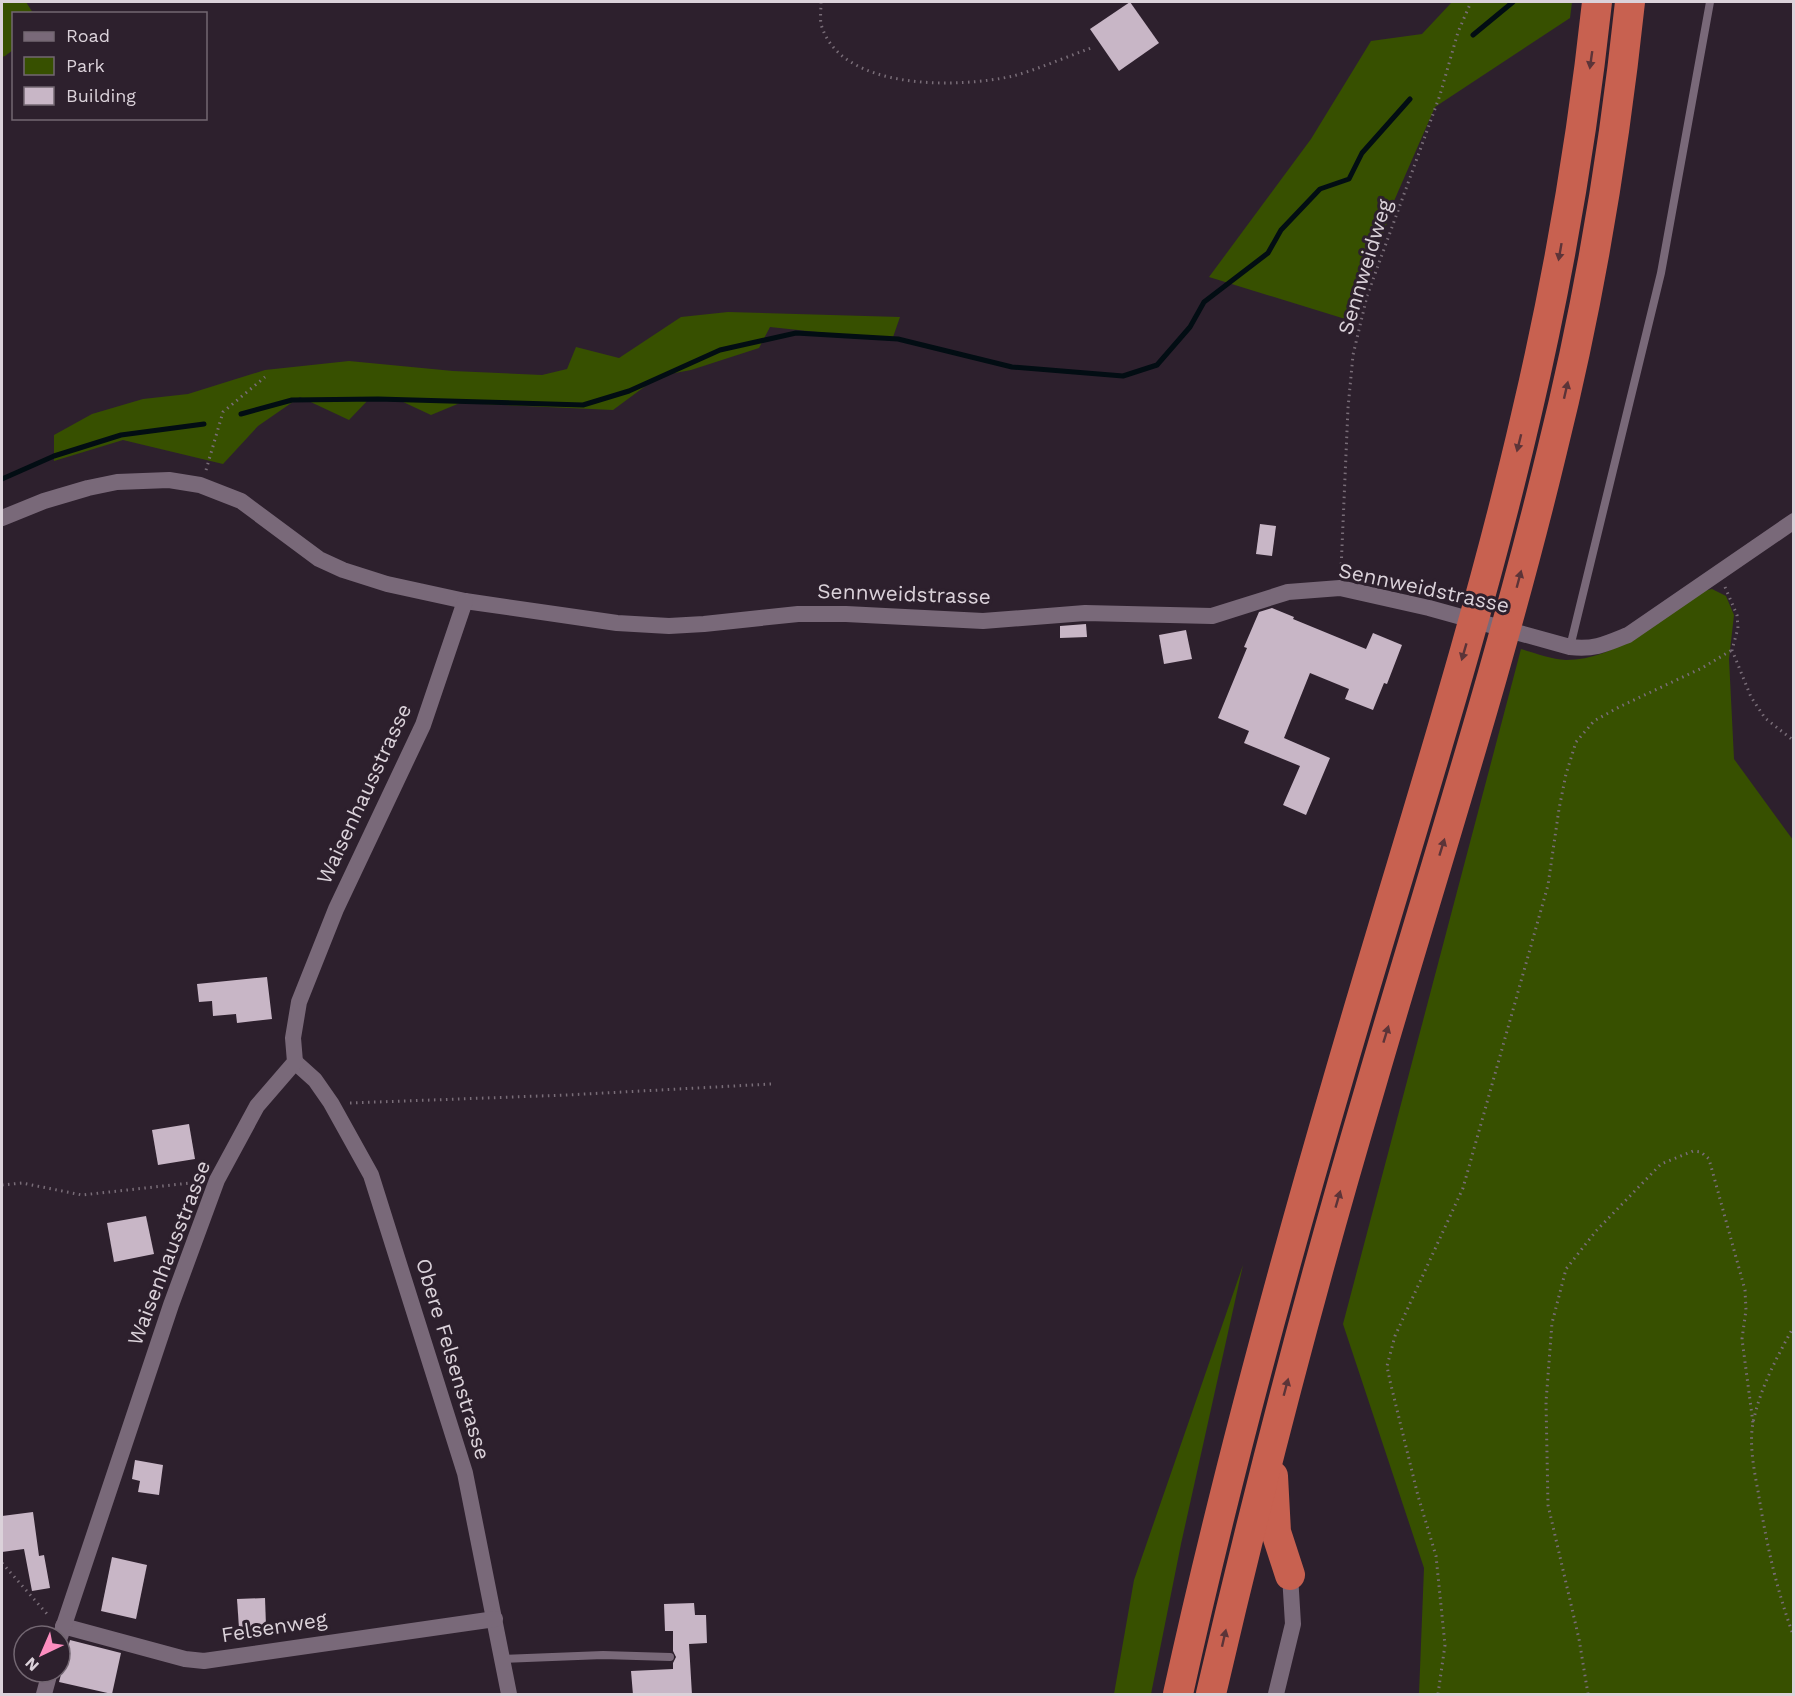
<svg xmlns="http://www.w3.org/2000/svg" width="1795" height="1696" font-family="'Work Sans',sans-serif">
	<style>
		.green { fill: #375000 }
		.lines { fill: none; stroke-linecap: round; stroke-linejoin: round }
		.stream { stroke: #020d13; stroke-width: 5 }
		.building { fill: #c8b6c6 }
		.path { stroke: #796d78; stroke-width: 3; stroke-dasharray: 1.5 4.5; stroke-linecap: butt }
		.lane { stroke: #796979; stroke-width: 8 }
		.street { stroke: #796979; stroke-width: 16 }
		.highway { stroke: #c86150; stroke-width: 30 }
		.oneway { fill: #5c3438 }
		.labels { text-anchor: middle; stroke-width: 6; stroke-linejoin: round; paint-order: stroke }
		.street-label { font-size: 21px; fill: #dbd2da; stroke: #2d202d }
	</style>
	<rect width="100%" height="100%" fill="#2d202d"/>
	<g class="green">
		<path d="M2 2H26L33 13 14 14 13 50 5 56 2 57Z"/>
		<path d="M1452 2H1572L1570 18 1435 107 1394 201 1355 322 1209 277 1311 139 1371 41 1422 34Z"/>
		<path d="M728 312 900 317 892 340 770 327 759 348 691 370 659 376 613 410 460 403 431 415 401 401 369 399 349 420 300 397 258 426 223 464 123 440 54 461V435L92 414 143 399 188 394 265 370 349 361 453 371 542 375 567 369 576 347 619 358 681 317Z"/>
		<path d="M1712 589 1726 596 1734 615 1729 659 1734 759 1793 840V1694H1419L1424 1568 1343 1324 1521 649C1535 653 1551 659 1566 660 1617 660 1660 619 1700 592Z"/>
		<path d="M1243 1265 1181 1544 1151 1694H1114L1134 1580Z"/>
	</g>
	<g class="lines">
		<g class="stream">
			<path d="M1473 35 1513 2"/>
			<path d="M241 414 292 400 378 399 583 405 629 391 720 350 796 333 898 339 1012 367 1123 376 1157 365 1190 327 1204 302 1268 253 1281 230 1320 189 1349 179 1362 153 1410 99"/>
			<path d="M2 479 54 456 121 435 204 424"/>
		</g>
	</g>
	<g class="building">
		<path d="M1130 2 1159 43 1119 71 1090 29Z"/>
		<path d="M1260 524 1276 526 1272 556 1256 554Z"/>
		<path d="M1272 608 1294 617 1293 619 1366 649 1373 633 1402 645 1387 684 1384 683 1373 710 1345 699 1349 689 1310 673 1284 738 1330 758 1306 815 1283 805 1300 766 1244 743 1249 731 1218 718 1247 648 1244 647 1259 612Z"/>
		<path d="M1086 624 1087 637 1060 638V626Z"/>
		<path d="M1186 630 1192 659 1164 664 1159 635Z"/>
		<path d="M267 977 272 1019 237 1023 236 1014 213 1016 212 1001 199 1002 197 984Z"/>
		<path d="M189 1124 195 1159 158 1165 152 1130Z"/>
		<path d="M146 1216 154 1254 114 1262 107 1223Z"/>
		<path d="M135 1460 163 1465 159 1495 138 1492 140 1481 132 1479Z"/>
		<path d="M33 1512 39 1556 44 1555 50 1588 32 1591 24 1549 2 1552V1516Z"/>
		<path d="M112 1557 147 1565 136 1619 101 1611Z"/>
		<path d="M265 1598 266 1626 239 1628 237 1599Z"/>
		<path d="M694 1603 695 1615H706L707 1643 689 1644 692 1695H633L631 1671 673 1669V1663L676 1657 673 1651V1631H665L664 1604Z"/>
		<path d="M70 1640 121 1653 112 1694 59 1682Z"/>
	</g>
	<g class="lines">
		<g class="path">
			<path d="M821 2C821 9 820 18 821 24 840 92 960 88 1013 76 1039 69 1066 57 1091 48"/>
			<path d="M206 470 223 412 265 377"/>
			<path d="M1341 570 1348 408 1353 355 1367 296 1440 95 1458 32 1471 2"/>
			<path d="M1725 587 1737 615 1738 628 1732 650 1751 697 1765 718 1794 741"/>
			<path d="M350 1103 567 1095 771 1084"/>
			<path d="M2 1185 22 1183 82 1195 199 1182"/>
			<path d="M1794 1326C1777 1357 1760 1388 1753 1423 1749 1444 1754 1470 1758 1491 1766 1541 1776 1589 1794 1637"/>
			<path d="M2 1563 48 1615"/>
			<path d="M1438 1694 1445 1645 1436 1556 1418 1496 1390 1381 1387 1366 1395 1336 1463 1188 1548 885 1559 809 1566 774 1576 742 1594 721 1619 707 1702 668 1732 650"/>
			<path d="M1588 1694 1579 1639 1548 1505 1546 1402 1552 1323 1566 1269 1596 1231 1661 1164 1693 1151 1701 1152 1709 1159 1745 1290 1746 1310 1742 1339 1753 1423"/>
		</g>
		<g class="lane">
			<path d="M1570 647 1661 273 1710 2"/>
			<path d="M502 1659 603 1655 670 1657"/>
		</g>
		<g class="street">
			<path d="M2 518 44 501 88 488 117 482 169 480 200 485 241 501 319 559 343 570 387 584 465 601 617 623 669 626 704 624 798 614H846L983 621 1085 613 1212 616 1288 592 1340 588 1429 608 1570 647C1594 650 1606 644 1628 635L1794 521"/>
			<path d="M295 1062 315 1080 331 1103 371 1175 465 1473 509 1694"/>
			<path d="M63 1626 185 1659 204 1661 495 1619"/>
			<path d="M60 1637 171 1305 217 1180 257 1106 295 1062 293 1038 299 1002 336 909 423 725 465 601"/>
			<path d="M44 1694 50 1672"/>
			<path d="M1276 1694 1293 1624 1290 1575"/>
		</g>
		<g class="highway">
			<path d="M1273 1476 1276 1532 1290 1575"/>
			<path d="M1178 1694C1223 1489 1278 1285 1337 1083 1401 861 1474 641 1526 416 1558 280 1582 141 1597 2"/>
			<path d="M1211 1694C1258 1492 1310 1291 1369 1092 1431 878 1500 667 1552 451 1589 303 1614 153 1630 2"/>
		</g>
	</g>
	<defs><path id="oneway-solid" d="M-6-.8H1V-3.2L6.5 0L1 3.2V.8H-6Z" transform="scale(1.5)"/></defs>
	<g class="oneway">
		<use href="#oneway-solid" transform="translate(1591 60) rotate(98)"/>
		<use href="#oneway-solid" transform="translate(1560 252) rotate(100)"/>
		<use href="#oneway-solid" transform="translate(1566 390) rotate(-77)"/>
		<use href="#oneway-solid" transform="translate(1519 443) rotate(104)"/>
		<use href="#oneway-solid" transform="translate(1519 579) rotate(-75)"/>
		<use href="#oneway-solid" transform="translate(1464 652) rotate(106)"/>
		<use href="#oneway-solid" transform="translate(1442 847) rotate(-73)"/>
		<use href="#oneway-solid" transform="translate(1386 1034) rotate(-73)"/>
		<use href="#oneway-solid" transform="translate(1338 1199) rotate(-74)"/>
		<use href="#oneway-solid" transform="translate(1286 1387) rotate(-75)"/>
		<use href="#oneway-solid" transform="translate(1224 1638) rotate(-77)"/>
	</g>
	<g class="labels">
		<g class="street-label">
			<text transform="translate(1365 267) rotate(-73)" y="7">Sennweidweg</text>
			<text transform="translate(1424 588) rotate(12)" y="7">Sennweidstrasse</text>
			<text transform="translate(904 594) rotate(2)" y="7">Sennweidstrasse</text>
			<text transform="translate(364 794) rotate(-65)" y="7">Waisenhausstrasse</text>
			<text transform="translate(169 1253) rotate(-69)" y="7">Waisenhausstrasse</text>
			<text transform="translate(453 1359) rotate(73)" y="7">Obere Felsenstrasse</text>
			<text transform="translate(274 1627) rotate(-9)" y="7">Felsenweg</text>
		</g>
	</g>
	<rect width="1795" height="1696" fill="none" stroke="#dbd2da" stroke-width="6"/>
	<rect x="12" y="12" width="195" height="108" fill="#2d202d" stroke="#736772" stroke-width="1.5"/>
	<rect x="24" y="32" width="30" height="9" fill="#796979" stroke="#736772" stroke-width="1.5"/>
	<text x="66" y="42" font-size="18" fill="#dbd2da">Road</text>
	<rect x="24" y="57" width="30" height="18" fill="#375000" stroke="#736772" stroke-width="1.5"/>
	<text x="66" y="72" font-size="18" fill="#dbd2da">Park</text>
	<rect x="24" y="87" width="30" height="18" fill="#c8b6c6" stroke="#736772" stroke-width="1.5"/>
	<text x="66" y="102" font-size="18" fill="#dbd2da">Building</text>
	<g transform="translate(42 1654) rotate(224)"><circle r="28" fill="#2d202d" stroke="#736772" stroke-width="1.5"/>
	<path d="M0-4.5L10 22L0 15L-10 22Z" fill="#fd8ec0"/>
	<text y="-9" font-size="16" font-weight="bold" text-anchor="middle" fill="#dbd2da">N</text>
	</g>
</svg>
